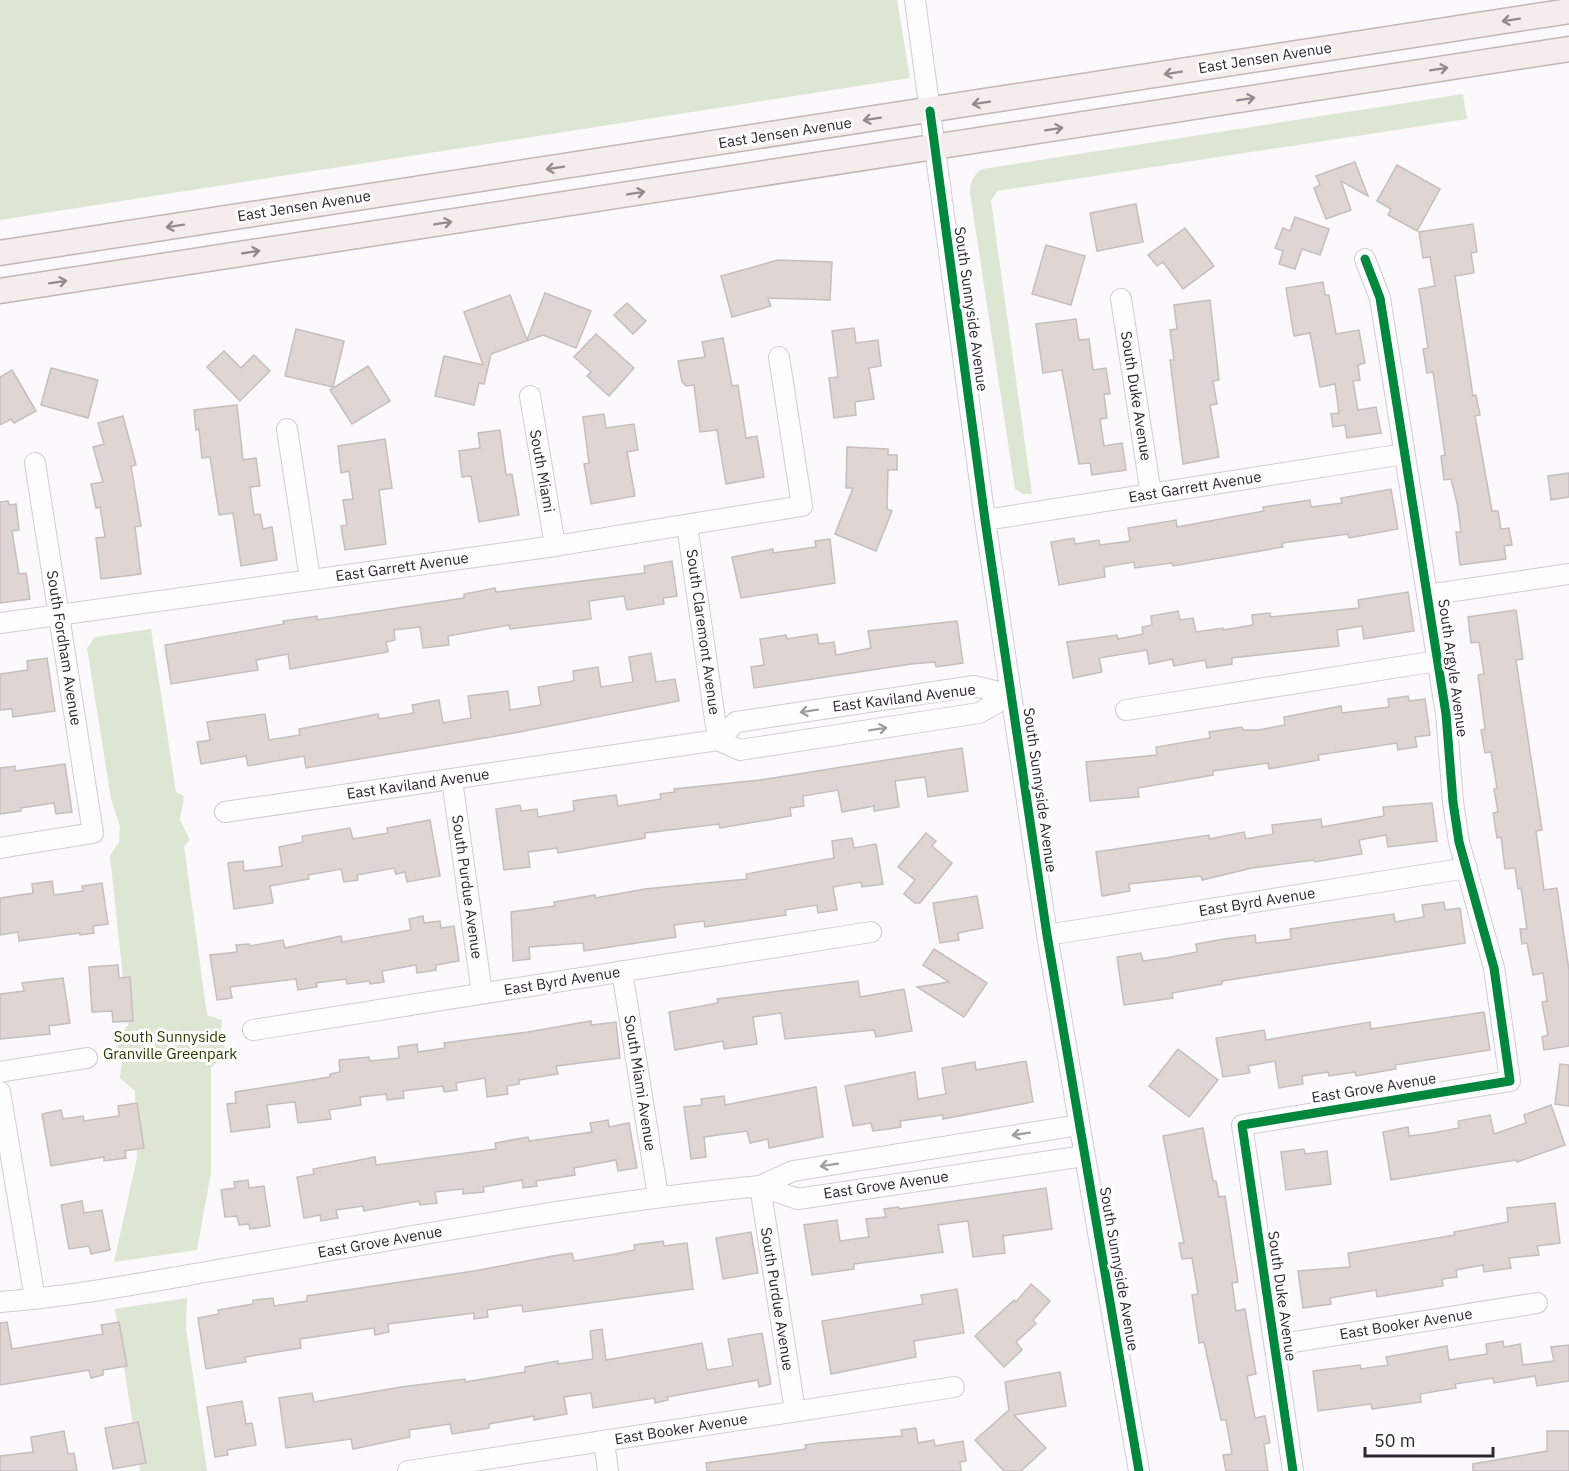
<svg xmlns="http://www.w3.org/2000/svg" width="1569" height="1471" font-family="'IBM Plex Sans',sans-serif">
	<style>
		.green { fill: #dde5d3 }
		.building { fill: #dfd5d3; stroke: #c5bebd; stroke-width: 1.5 }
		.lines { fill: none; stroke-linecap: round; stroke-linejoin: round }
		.minor-casing { stroke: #d1ccd3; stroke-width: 22 }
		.major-casing { stroke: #c4b6b5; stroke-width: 27 }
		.minor { stroke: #fefeff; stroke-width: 20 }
		.major { stroke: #f4edec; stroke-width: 24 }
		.cycleway-casing { stroke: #fff; stroke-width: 13 }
		.cycleway { stroke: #00873e; stroke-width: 9 }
		.oneway { stroke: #928a8f }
		.oneway2 { stroke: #a19ea3 }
		.labels { text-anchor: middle; stroke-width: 6; stroke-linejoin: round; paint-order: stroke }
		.street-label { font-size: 15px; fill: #2f2832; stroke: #fff }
		.park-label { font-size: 15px; fill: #293f00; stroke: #fff }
	</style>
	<rect width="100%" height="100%" fill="#fbf9fc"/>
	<g class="green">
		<path d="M0 0H897L910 78 0 220Z"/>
		<path d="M1463 94 1467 119 997 191 991 201 1032 494H1023L1015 489 970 193C970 181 973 176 982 169Z"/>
		<path d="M151 629 176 792 184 796 180 820 190 840 184 846 207 1015 222 1020 220 1038 228 1055 211 1067V1172L197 1250 114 1262 137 1158 135 1091 120 1078 122 1060 115 1043 128 1025 110 856 119 842 120 827 111 799 87 648 95 637Z"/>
		<path d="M187 1298 186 1328 207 1471H140L115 1309Z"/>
	</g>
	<g class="building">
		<path d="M1355 162 1368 196 1341 181 1351 210 1326 219 1314 188 1320 185 1316 176Z"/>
		<path d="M1397 165 1440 189 1417 231 1388 215 1391 209 1377 201Z"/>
		<path d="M1136 204 1143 242 1097 251 1090 213Z"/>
		<path d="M1295 217 1329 229 1320 255 1302 249 1295 269 1279 264 1283 251 1275 248 1283 228 1290 231Z"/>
		<path d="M1473 224 1477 252 1471 253 1474 273 1455 276 1473 396 1476 395 1480 415 1475 416 1492 511H1498L1501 529 1509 528 1512 545 1504 546 1506 559 1460 565 1456 532H1461L1457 503 1451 479 1444 480 1441 456 1445 455 1433 372 1427 373 1423 349 1428 348 1419 289 1435 286 1430 257 1423 258 1419 232Z"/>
		<path d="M1185 228 1214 266 1183 289 1163 262 1157 266 1148 255Z"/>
		<path d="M1046 245 1085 256 1071 305 1032 294Z"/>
		<path d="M778 260 832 262 830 300 768 298 771 306 732 317 721 276Z"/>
		<path d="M1323 282 1325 295H1329L1336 334 1359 330 1365 363 1358 365 1360 380 1353 381 1358 410 1376 407 1381 433 1347 438 1345 425 1333 427 1331 414 1339 413 1335 384 1320 387 1310 333 1294 336 1286 288Z"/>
		<path d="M545 293 591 311 576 348 543 335 491 354 484 384 479 383 474 405 435 396 444 356 483 365 464 312 510 295 527 340Z"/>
		<path d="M1210 300 1219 380 1213 381 1217 404 1210 405 1219 457 1183 464 1170 360H1174L1170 330 1177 329 1174 305Z"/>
		<path d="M627 303 646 321 633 334 614 315Z"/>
		<path d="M1076 319 1079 340 1089 339 1093 370 1106 368 1110 394H1104L1107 418 1100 419 1104 446 1122 443 1126 470 1092 475 1090 463 1079 464 1062 370 1043 373 1036 324Z"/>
		<path d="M854 328 856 343 878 340 881 366 869 368 874 399 855 402 856 415 834 418 829 378 838 377 832 331Z"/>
		<path d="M296 329 344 341 333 387 285 376Z"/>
		<path d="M596 334 634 368 609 396 587 376 591 372 574 357Z"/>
		<path d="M723 338 732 386 738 385 746 438 757 436 764 477 726 484 717 430 700 432 694 385 686 386 682 382 678 361 705 357 702 342Z"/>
		<path d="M224 351 241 368 254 355 270 371 240 401 207 367Z"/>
		<path d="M368 366 390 401 352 424 330 390Z"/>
		<path d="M51 368 98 380 88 418 41 405Z"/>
		<path d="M12 370 36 411 14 423 11 419 0 425V377Z"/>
		<path d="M237 405 243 460 256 458 260 486 250 487 254 515 260 514 263 529 272 527 277 560 241 566 233 513 219 515 210 457 202 458 199 429 196 430 194 410Z"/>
		<path d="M604 414 606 428 634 424 638 450 627 452 635 496 591 504 584 464 589 463 583 417Z"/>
		<path d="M123 416 136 465 131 466 141 526 135 527 141 574 101 579 96 538 105 537 100 507 96 508 91 484 103 482 93 447 104 444 98 423Z"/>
		<path d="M500 430 506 475 512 474 519 515 479 522 471 476 462 477 459 451 480 448 478 433Z"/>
		<path d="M385 439 392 488 379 490 386 544 345 550 341 526 347 525 343 500 353 499 349 471 341 473 338 446Z"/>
		<path d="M847 447 888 449V455H897V470H888L887 509 892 511 876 551 835 534 853 488H846Z"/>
		<path d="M1569 473V497L1551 500 1548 476Z"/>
		<path d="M1391 489 1398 529 1349 538 1348 534 1282 543 1283 547 1173 566 1172 563 1135 568 1134 562 1104 567 1105 577 1059 585 1051 542 1074 538 1075 544 1099 540 1100 545 1130 541 1128 528 1176 520 1177 527 1264 511 1263 507 1310 500 1311 507 1342 503 1341 498Z"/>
		<path d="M8 501 9 505 16 504 19 530 12 531 19 574 26 573 30 599 0 603V502Z"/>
		<path d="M830 539 835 583 741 598 732 557 773 549V553L816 547 815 541Z"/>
		<path d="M672 561 677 596 663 598 664 604 627 610 624 596 589 601 591 619 510 629 509 625 448 636 449 645 423 648 420 627 394 630 395 640 386 642 388 652 290 669 288 654 256 660 258 670 171 684 165 645 284 624 283 621 317 616V620L464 598V594L495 588 496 592 645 573 644 566Z"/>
		<path d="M1408 592 1414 631 1364 639 1362 626 1337 630 1339 646 1232 658V664L1207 668 1205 660 1174 666 1172 659 1149 664 1147 650 1099 658 1102 672 1073 678 1067 642 1117 635 1118 639 1143 634 1142 627 1152 625 1151 616 1178 611 1180 620 1193 618 1196 632 1223 628V630L1253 625 1252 615 1270 613V617L1359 608 1358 600Z"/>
		<path d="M1516 610 1523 659 1516 660 1542 830 1536 831 1544 890 1557 888 1569 970V1046L1544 1050 1542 1037 1548 1035 1542 1002 1547 1001 1543 973 1533 975 1527 943 1522 944 1520 929H1527L1521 888 1518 889 1515 868 1505 869 1501 837 1497 838 1493 813 1498 812 1494 789 1497 788 1491 752 1485 753 1481 730 1485 729 1478 675 1484 674 1479 642 1471 643 1468 617Z"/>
		<path d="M957 621 963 663 936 667 935 662 911 664 754 688 751 667 764 665 760 639 786 635 787 639 817 634 819 644 834 642 836 655 871 648 868 631Z"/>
		<path d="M651 653 656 682 675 679 679 701 514 733 306 768 304 756 248 766 246 756 201 764 197 742 210 740 207 722 265 714 269 740 300 735 299 729 352 719 378 714 379 719 414 713 412 705 439 700 443 723 471 718 468 696 508 691 510 710 541 705 538 687 574 681 573 671 598 667 601 687 633 682 629 657Z"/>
		<path d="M47 658 55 711 13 717 12 709 0 710V674L28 670 27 661Z"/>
		<path d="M1408 696 1409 701 1425 699 1430 735 1415 737 1417 747 1398 750 1397 743 1318 755 1319 760 1269 769 1268 763 1213 771V775L1138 788 1139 797 1090 801 1086 762 1157 755 1156 747 1210 738 1209 732 1242 727 1243 730H1258L1285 725 1284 717 1341 706 1342 713 1389 707 1388 699Z"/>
		<path d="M962 748 968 791 928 797 925 777 895 781 899 807 874 811V806L842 812 838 790 803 796 804 806 790 808 791 816 720 828 719 824 645 833V838L558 853 557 848 528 852 530 867 504 870 496 809 520 805 521 811 537 809 538 817 574 811 573 801 592 798 616 795 618 806 661 799 660 794 675 792 674 789 760 780Z"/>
		<path d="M65 764 72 812 56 814 54 803 21 808V811L0 814V768L15 766V771Z"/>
		<path d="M1432 803 1437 841 1388 847 1386 835 1359 840 1362 854 1315 862 1314 860 1252 868 1202 880 1201 876 1129 884 1130 891 1102 896 1096 852 1209 835V839L1244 832 1246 839 1273 834 1272 825 1321 819 1322 827 1384 816 1383 807Z"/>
		<path d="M430 820 440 876 407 882 405 872 396 874 394 868 357 875 358 880 344 882 341 869 308 875 309 879 270 886 273 903 234 909 228 863 243 861 244 871 282 866 279 847 303 842 302 836 350 828 353 839 388 833 387 828Z"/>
		<path d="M926 833 936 841 932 846 952 863 920 903H915L904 894 915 880 898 867Z"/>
		<path d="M852 838 854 848 876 844 883 884 862 887 861 882 833 887 837 910 818 913 817 905 785 910 786 915 705 927 704 921 674 925 676 937 584 951 583 943 529 947 530 959 513 961 511 912 555 906 554 902 595 895V898L645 889 747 879 746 874 834 858 832 841Z"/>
		<path d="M52 881 54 895 83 891 82 886 102 883 108 924 93 926 94 933 80 935V933L19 941 18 932 0 935V898L33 893 32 884Z"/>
		<path d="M977 896 983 928 958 933 959 940 940 943 933 903Z"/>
		<path d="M1444 902 1445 910 1460 908 1465 943 1222 981V984L1172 993 1173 998 1124 1005 1117 957 1141 953 1143 961 1166 958 1197 952 1196 944 1224 939 1255 935 1256 943 1291 939 1290 929 1344 921 1394 914 1395 922 1424 917 1422 905Z"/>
		<path d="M423 916 424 923 440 921 441 928 454 926 459 961 436 965V970L417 973 416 965 382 971 384 982 370 984 369 981 347 984 346 979 316 983 317 987 298 990 296 979 230 987 232 998 217 1000 210 955 237 952 236 945 249 944 250 946 283 940 285 948 341 936 342 942 411 930 409 919Z"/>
		<path d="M934 949 987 983 964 1017 917 987 949 982 923 965Z"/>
		<path d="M118 965 119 978 130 977 133 1021 113 1022 112 1011 92 1012 89 967Z"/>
		<path d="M63 978 70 1023 49 1026 50 1034 0 1039V994L24 991 22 983Z"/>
		<path d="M858 981 860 997 904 989 912 1031 876 1037 874 1030 785 1039 781 1013 753 1017 757 1044 724 1049 723 1041 675 1050 669 1012 718 1003 717 999Z"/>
		<path d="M1484 1012 1490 1050 1395 1065 1396 1069 1356 1076 1355 1072 1329 1076 1328 1072 1302 1076 1303 1084 1279 1088 1275 1061 1248 1066 1250 1073 1223 1077 1216 1038 1264 1030 1266 1040 1370 1022 1371 1029Z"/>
		<path d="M591 1021V1025L616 1022 620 1058 556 1066 558 1074 519 1080V1084L507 1086 508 1094 487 1097 485 1078 456 1083 457 1090 444 1092 443 1086 403 1091 404 1098 387 1100 386 1094 360 1097 361 1105 329 1110 331 1119 298 1123 295 1102 267 1105 270 1127 231 1132 227 1104 236 1103 235 1092 330 1077V1074L340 1072 339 1060 369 1057 370 1061 399 1058 398 1047 417 1044 418 1052 445 1048 444 1043 528 1032Z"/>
		<path d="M1178 1049 1218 1080 1189 1117 1149 1086Z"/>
		<path d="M1026 1061 1033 1102 943 1119V1115L900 1121 901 1127 889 1129 873 1131 871 1123 853 1126 845 1086 915 1072 918 1099 946 1094 942 1068 975 1062 976 1070Z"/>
		<path d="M1560 1064 1569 1065V1106L1555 1104Z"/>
		<path d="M816 1087 823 1137 769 1148 768 1139 750 1143 747 1131 704 1137 706 1157 691 1159 684 1107 702 1105 701 1099 724 1096 725 1105Z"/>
		<path d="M137 1103 144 1148 125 1151 126 1158 104 1161V1157L51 1166 42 1114 61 1110 63 1119 83 1116 84 1121 119 1116 118 1106Z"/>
		<path d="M1551 1105 1565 1145 1517 1162 1516 1160 1391 1180 1383 1132 1408 1127 1409 1136 1433 1133 1459 1128 1458 1121 1490 1115 1494 1134 1526 1123 1524 1115Z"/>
		<path d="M608 1120 609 1127 629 1123 637 1168 618 1171 616 1160 574 1168 575 1175 536 1181 537 1186 523 1188 522 1180 483 1187 484 1192 463 1194V1189L435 1192 437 1203 420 1205 419 1201 364 1211 363 1206 336 1210 338 1218 321 1221 320 1215 304 1218 297 1177 314 1174 313 1169 375 1157 376 1165 496 1149 495 1143 528 1137 529 1141 592 1132 590 1123Z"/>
		<path d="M1203 1128 1213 1181H1216L1219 1197 1225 1196 1238 1282 1232 1283 1236 1311 1245 1309 1256 1374 1247 1376 1255 1418 1265 1416 1270 1443 1264 1444 1268 1471H1226L1223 1455 1232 1454 1226 1420H1221L1204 1342 1199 1343 1192 1295 1198 1294 1192 1258 1182 1259 1179 1243H1184L1163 1136Z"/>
		<path d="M1304 1149 1305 1154 1327 1151 1331 1184 1286 1190 1281 1152Z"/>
		<path d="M248 1180 249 1188 264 1186 270 1226 250 1229 249 1224 239 1225 237 1216 225 1217 221 1190 235 1188 234 1182Z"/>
		<path d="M1046 1188 1052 1229 1003 1236 1005 1253 973 1257 968 1221 938 1225 943 1252 854 1264V1269L812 1275 804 1225 837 1220 840 1241 869 1237 866 1219 886 1217 884 1209 899 1207V1209Z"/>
		<path d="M82 1201 84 1213 102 1210 110 1250 91 1254 89 1246 69 1249 61 1205Z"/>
		<path d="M1555 1203 1560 1243 1537 1246 1539 1255 1509 1258 1511 1268 1484 1272 1483 1265 1456 1270 1457 1277 1442 1279 1443 1286 1377 1297 1376 1290 1330 1298 1331 1304 1303 1308 1298 1271 1350 1267 1348 1253 1455 1235 1454 1232 1508 1222 1507 1208Z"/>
		<path d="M751 1232 758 1273 723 1279 716 1238Z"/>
		<path d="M663 1241 664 1246 687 1243 693 1289 523 1312 522 1305 487 1310 488 1317 474 1319V1313L388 1324 389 1332 375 1335 374 1328 300 1339 301 1348 245 1357 246 1362 206 1369 198 1318 219 1314 218 1310 253 1304V1300L273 1298 274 1306 307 1301V1296L474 1271 553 1256 572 1253 574 1261 615 1254 635 1250 634 1245Z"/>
		<path d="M1031 1284 1050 1301 1033 1320 1036 1324 1016 1342 1022 1350 1004 1367 975 1336 1014 1300 1016 1302Z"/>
		<path d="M957 1289 964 1333 914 1341 916 1357 831 1374 822 1321 923 1304 921 1295Z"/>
		<path d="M7 1322 12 1349 103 1334 101 1325 119 1322 127 1366 103 1370V1375L91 1378 89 1370 0 1385V1323Z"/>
		<path d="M602 1329 606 1360 702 1343 707 1370 733 1366 728 1339 762 1333 771 1384 759 1387 758 1380 667 1397 668 1400 655 1403 654 1398 593 1408 591 1393 564 1397 567 1414 534 1420V1416L489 1424V1428L452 1434 450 1424 409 1430 410 1437 353 1449 351 1439 286 1448 279 1398 312 1393 314 1402 401 1387 465 1379V1382L525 1372V1367L558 1361V1364L593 1359 590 1331Z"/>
		<path d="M1503 1341 1504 1347 1520 1344 1523 1365 1554 1361 1551 1347 1569 1345V1381L1537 1386 1535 1376 1494 1383 1493 1378 1455 1384 1456 1388 1420 1394 1421 1402 1372 1409 1371 1404 1318 1411 1313 1371 1360 1365 1361 1369 1388 1365 1386 1357 1447 1346 1449 1360 1487 1354 1486 1344Z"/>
		<path d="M1060 1372 1066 1406 1014 1415 1046 1448 1021 1471H1004L975 1440 1009 1410 1005 1382Z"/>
		<path d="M242 1401 246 1424 252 1423 256 1445 227 1450 228 1455 215 1457 207 1407Z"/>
		<path d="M138 1422 146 1463 113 1469 105 1428Z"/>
		<path d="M916 1428 918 1443 934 1440 935 1446 963 1441 966 1461 960 1462 961 1471H707L706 1463 806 1449 805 1445 818 1443 902 1436 901 1430Z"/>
		<path d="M64 1431 68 1454 74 1453 77 1471H0V1456L33 1452 31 1437Z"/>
		<path d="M1547 1431H1569V1471H1473V1464L1547 1451Z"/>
	</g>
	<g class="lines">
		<g class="minor-casing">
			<g id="minor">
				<path d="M915 0 985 520 1047 935 1139 1471"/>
				<path d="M1121 299 1151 494"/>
				<path d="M530 396 555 546"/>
				<path d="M287 429 310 579"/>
				<path d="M985 520 1404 454"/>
				<path d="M687 525 718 740"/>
				<path d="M1427 595 1569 574"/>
				<path d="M0 623 555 546 802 506 779 357"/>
				<path d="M1126 710 1437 661"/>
				<path d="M718 740 736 722 974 686 1011 695"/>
				<path d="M452 780 482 993"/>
				<path d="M225 812 718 740 740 750 979 713 1011 695"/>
				<path d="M0 848 93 833 35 463"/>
				<path d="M1047 935 1467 868"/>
				<path d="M622 971 658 1196"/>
				<path d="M253 1030 871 932"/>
				<path d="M0 1072 87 1058"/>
				<path d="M0 1092 35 1299"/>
				<path d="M1079 1125 793 1171 760 1186 798 1199 1084 1156"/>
				<path d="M0 1302C77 1296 153 1281 229 1268 406 1238 582 1203 760 1186L795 1411"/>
				<path d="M1275 1345 1537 1303"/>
				<path d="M604 1441 608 1471"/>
				<path d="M408 1471 954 1387"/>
				<path d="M1293 1471 1242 1125 1510 1081 1494 968 1459 842 1453 802 1446 714 1380 298 1365 259"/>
			</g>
		</g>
		<g class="major-casing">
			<g id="major">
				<path d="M0 253 1569 11"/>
				<path d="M0 291 1569 49"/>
			</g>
		</g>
		<use href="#minor" class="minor"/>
		<use href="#major" class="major"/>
		<g class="cycleway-casing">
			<g id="cycleway">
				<path d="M930 111 985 520 1047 935 1139 1471"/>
				<path d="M1293 1471 1242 1125 1510 1081 1494 968 1459 842 1453 802 1446 714 1380 298 1365 259"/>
			</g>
		</g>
		<use href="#cycleway" class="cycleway"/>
	</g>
	<defs><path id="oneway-shaft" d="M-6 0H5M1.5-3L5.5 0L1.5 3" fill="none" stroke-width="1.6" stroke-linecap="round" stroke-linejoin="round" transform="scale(1.5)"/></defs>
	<g class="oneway">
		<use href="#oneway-shaft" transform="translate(1511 20) rotate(171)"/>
		<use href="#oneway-shaft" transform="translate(1439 69) rotate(-9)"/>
		<use href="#oneway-shaft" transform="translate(1173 73) rotate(171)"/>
		<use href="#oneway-shaft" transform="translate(1246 99) rotate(-9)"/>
		<use href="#oneway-shaft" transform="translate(981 103) rotate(171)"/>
		<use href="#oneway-shaft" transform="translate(872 119) rotate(171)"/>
		<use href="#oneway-shaft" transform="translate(1054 129) rotate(-9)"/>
		<use href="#oneway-shaft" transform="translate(555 168) rotate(171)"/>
		<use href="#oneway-shaft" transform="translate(636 193) rotate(-9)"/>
		<use href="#oneway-shaft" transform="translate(443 223) rotate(-9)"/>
		<use href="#oneway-shaft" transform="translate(175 226) rotate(171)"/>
		<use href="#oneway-shaft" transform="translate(251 252) rotate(-9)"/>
		<use href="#oneway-shaft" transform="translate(58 282) rotate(-9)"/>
	</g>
	<g class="oneway2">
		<use href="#oneway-shaft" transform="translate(809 711) rotate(171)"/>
		<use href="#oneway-shaft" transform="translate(878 729) rotate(-9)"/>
		<use href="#oneway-shaft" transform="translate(1021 1134) rotate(171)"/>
		<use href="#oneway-shaft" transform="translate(829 1165) rotate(171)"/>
	</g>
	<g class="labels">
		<g class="street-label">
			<text transform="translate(1265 58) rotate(-9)" y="5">East Jensen Avenue</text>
			<text transform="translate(785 133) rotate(-9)" y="5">East Jensen Avenue</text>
			<text transform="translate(304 206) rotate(-9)" y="5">East Jensen Avenue</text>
			<text transform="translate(971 309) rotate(82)" y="5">South Sunnyside Avenue</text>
			<text transform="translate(1136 396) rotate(81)" y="5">South Duke Avenue</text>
			<text transform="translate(542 471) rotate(80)" y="5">South Miami</text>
			<text transform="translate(1195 487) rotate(-9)" y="5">East Garrett Avenue</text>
			<text transform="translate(402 567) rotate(-8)" y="5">East Garrett Avenue</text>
			<text transform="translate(703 632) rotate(82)" y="5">South Claremont Avenue</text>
			<text transform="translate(64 648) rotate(81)" y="5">South Fordham Avenue</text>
			<text transform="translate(1453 668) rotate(82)" y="5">South Argyle Avenue</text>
			<text transform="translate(904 698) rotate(-7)" y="5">East Kaviland Avenue</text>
			<text transform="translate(418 784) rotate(-8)" y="5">East Kaviland Avenue</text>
			<text transform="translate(1040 790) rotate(82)" y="5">South Sunnyside Avenue</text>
			<text transform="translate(467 887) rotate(82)" y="5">South Purdue Avenue</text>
			<text transform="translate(1257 902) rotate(-9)" y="5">East Byrd Avenue</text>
			<text transform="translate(562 981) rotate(-9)" y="5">East Byrd Avenue</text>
			<text transform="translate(640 1083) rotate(81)" y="5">South Miami Avenue</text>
			<text transform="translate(1374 1088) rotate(-9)" y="5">East Grove Avenue</text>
			<text transform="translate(886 1185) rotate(-8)" y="5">East Grove Avenue</text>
			<text transform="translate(380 1242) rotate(-10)" y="5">East Grove Avenue</text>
			<text transform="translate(1119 1269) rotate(80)" y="5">South Sunnyside Avenue</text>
			<text transform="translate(1282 1296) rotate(82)" y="5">South Duke Avenue</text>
			<text transform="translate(777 1299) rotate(81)" y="5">South Purdue Avenue</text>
			<text transform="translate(1406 1324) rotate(-9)" y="5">East Booker Avenue</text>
			<text transform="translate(681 1429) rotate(-9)" y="5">East Booker Avenue</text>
		</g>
		<g class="park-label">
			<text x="170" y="1042">South Sunnyside<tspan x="170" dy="17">Granville Greenpark</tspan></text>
		</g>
	</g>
	<path d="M1365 1447v9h128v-9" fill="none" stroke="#2f2832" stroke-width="3"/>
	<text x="1374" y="1447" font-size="18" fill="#2f2832" stroke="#ffffff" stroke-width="4.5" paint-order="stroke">50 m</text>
</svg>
